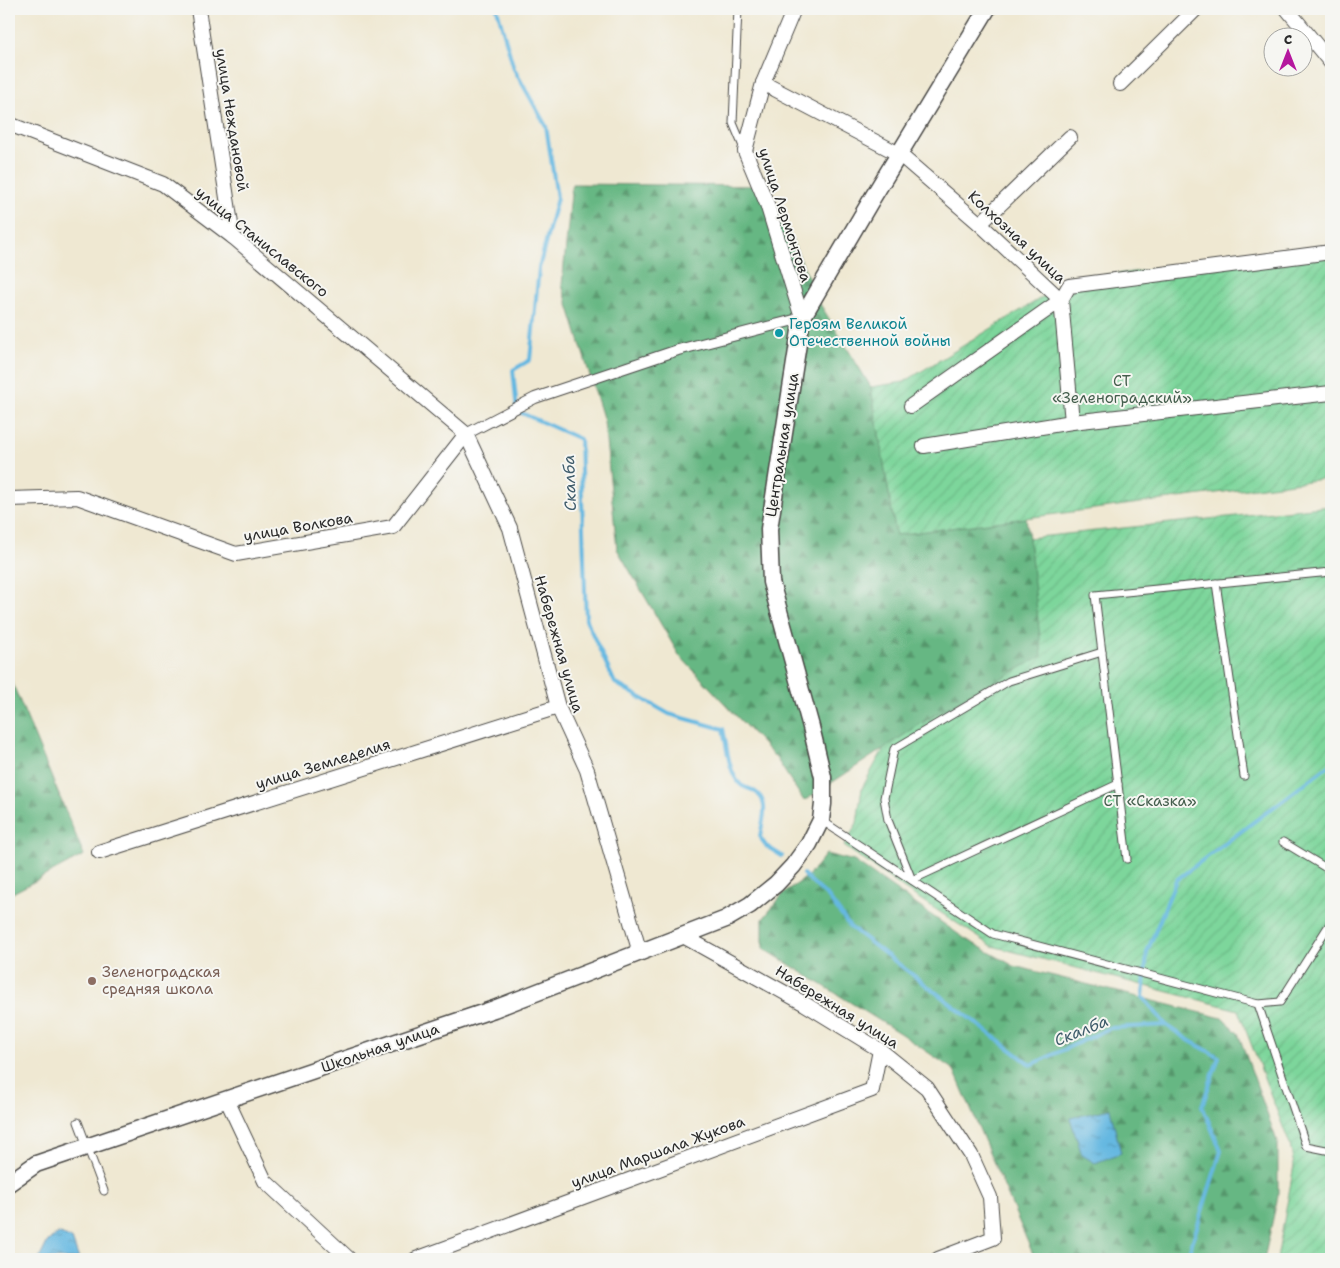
<svg xmlns="http://www.w3.org/2000/svg" width="1340" height="1268" font-family="'Shantell Sans',sans-serif">
	<style>
		.forest { fill: url(#forest-firs); stroke: #487157 }
		.garden { fill: url(#garden-furrows); stroke: #548063 }
		.water { fill: url(#water-ripples); stroke: #487286 }
		.lines { fill: none; stroke-linecap: round; stroke-linejoin: round }
		.stream { stroke: #65b8e1; stroke-width: 4 }
		.service-casing { stroke: #484744; stroke-width: 9 }
		.pedestrian-casing { stroke: #484744; stroke-width: 12 }
		.minor-casing { stroke: #484744; stroke-width: 16 }
		.tertiary-casing { stroke: #484744; stroke-width: 19 }
		.service { stroke: #fff; stroke-width: 7 }
		.pedestrian { stroke: #fff; stroke-width: 10 }
		.minor { stroke: #fff; stroke-width: 14 }
		.tertiary { stroke: #fff; stroke-width: 16 }
		.culture-dot { fill: #0f9aa8; stroke: #f6f6f2; stroke-width: 2 }
		.education-dot { fill: #8d6e63; stroke: #f6f6f2; stroke-width: 2 }
		.labels { text-anchor: middle; stroke-width: 4; stroke-linejoin: round; paint-order: stroke }
		.street-label { font-size: 15px; fill: #2b2b2b; stroke: #f6f6f2 }
		.culture-label { font-size: 15px; fill: #0d838f; stroke: #f6f6f2; text-anchor: start }
		.park-label { font-size: 15px; fill: #445e4d; stroke: #f6f6f2 }
		.education-label { font-size: 15px; fill: #785e54; stroke: #f6f6f2; text-anchor: start }
		.water-label { font-size: 16px; font-style: italic; fill: #3f5c6b; stroke: #f6f6f2 }
	</style>
	<defs>
		<pattern id="forest-firs" width="22" height="20" patternUnits="userSpaceOnUse" patternTransform="scale(1.25)"><rect width="22" height="20" fill="#66b783"/><path d="M5 1l3.5 6h-7zM16 11l3.5 6h-7z" fill="#54956b"/></pattern>
		<pattern id="garden-furrows" width="10" height="10" patternUnits="userSpaceOnUse" patternTransform="scale(1.25)"><rect width="10" height="10" fill="#7dd69b"/><path d="M-1 1l2-2M0 10L10 0M9 11l2-2" fill="none" stroke="#6cb886"/></pattern>
		<pattern id="water-ripples" width="26" height="14" patternUnits="userSpaceOnUse" patternTransform="scale(1.25)"><rect width="26" height="14" fill="#65b8e1"/><path d="M2 4q2-2 4 0t4 0M15 11q2-2 4 0t4 0" fill="none" stroke="#5396b7"/></pattern>
	</defs>
	<rect width="100%" height="100%" fill="#f6f6f2"/>
	<filter id="ink" filterUnits="userSpaceOnUse"><feTurbulence type="fractalNoise" baseFrequency=".02" numOctaves="2"/><feDisplacementMap in="SourceGraphic" scale="10" xChannelSelector="R" yChannelSelector="G"/><feConvolveMatrix kernelMatrix="1 2 1 2 8 2 1 2 1" color-interpolation-filters="sRGB"/></filter>
	<filter id="wash" filterUnits="userSpaceOnUse"><feTurbulence type="fractalNoise" baseFrequency=".0096" numOctaves="4" result="noise"/><feDisplacementMap in="SourceGraphic" scale="20" xChannelSelector="R" yChannelSelector="G"/><feGaussianBlur stdDeviation="1.12" result="paint"/><feColorMatrix in="noise" values="0 0 0 0 0 0 0 0 0 0 0 0 0 0 0 0 0 1.4 0 .05"/><feComposite in="paint" operator="in"/></filter>
	<g filter="url(#wash)">
		<rect width="100%" height="100%" fill="#efe8d2"/>
		<g class="forest">
			<path d="M572 184 768 186 820 304 871 387 896 535 1026 518 1029 538 1043 656 936 714 804 801 776 758 679 655 617 549 604 421 562 285Z"/>
			<path d="M9 675 84 855 9 895Z"/>
			<path d="M826 854 854 861 964 938 1014 966 1222 1018 1238 1033 1278 1144V1196L1264 1259H1035L954 1070 901 1034 763 948V919L783 894 808 876Z"/>
		</g>
		<g class="garden">
			<path d="M1331 249V478L896 535 871 387 904 382 1072 279Z"/>
			<path d="M1331 506V1259H1277L1294 1165 1290 1145 1238 1010 992 946 903 888 844 846 857 823 862 788 884 748 936 714 1042 656 1029 538Z"/>
		</g>
		<g class="water">
			<path d="M1110 1109 1121 1153 1095 1163 1082 1155 1070 1118Z"/>
			<path d="M59 1233 72 1239 79 1259H39L48 1241Z"/>
		</g>
		<g class="lines">
			<g class="stream">
				<path d="M497 9 514 69 546 126 557 198 539 268 530 360 513 370 517 411 580 439 586 620 615 683 669 714 723 729C727 745 728 772 740 784 743 788 750 788 754 791 771 801 762 820 760 837L766 846 782 856"/>
				<path d="M803 874 829 898 850 927 1031 1065 1110 1028 1166 1025 1190 1041 1219 1057 1202 1106 1221 1151 1187 1259"/>
				<path d="M1166 1025 1143 997 1147 952 1176 880 1331 764"/>
			</g>
		</g>
	</g>
	<g filter="url(#ink)">
		<g class="lines">
			<g class="service-casing">
				<g id="service">
					<path d="M738 9 733 123 744 149"/>
					<path d="M1216 583 1244 776"/>
					<path d="M1102 652 1009 681 894 749 884 798 888 820 912 880 1118 784"/>
					<path d="M821 820 993 934 1258 1004 1280 1002 1331 922"/>
					<path d="M1283 842 1331 871"/>
					<path d="M1127 859 1095 595 1331 572"/>
					<path d="M1258 1004 1306 1146 1331 1151"/>
					<path d="M78 1122 104 1191"/>
				</g>
			</g>
			<g class="pedestrian-casing">
				<path id="pedestrian" d="M466 434 535 398 678 350 802 318"/>
			</g>
			<g class="minor-casing">
				<g id="minor">
					<path d="M198 9 233 237"/>
					<path d="M794 9 763 83 745 151 767 204 802 318"/>
					<path d="M1287 9 1331 63"/>
					<path d="M763 83 899 154 980 224 1061 300 1069 286 1331 252"/>
					<path d="M1120 84 1196 9"/>
					<path d="M9 124 163 184 233 237 466 434 510 528 558 707 587 770 640 953"/>
					<path d="M980 224 1070 137"/>
					<path d="M911 406 1061 300 1072 422"/>
					<path d="M924 446 1072 422 1331 393"/>
					<path d="M9 499 77 497 236 554 393 527 466 434"/>
					<path d="M99 852 558 707"/>
					<path d="M683 936 805 1004 880 1050 927 1088 971 1155 990 1197 993 1238 938 1259"/>
					<path d="M227 1100 265 1181 349 1259"/>
					<path d="M416 1259 872 1090 880 1050"/>
				</g>
			</g>
			<g class="tertiary-casing">
				<path id="tertiary" d="M9 1183 36 1164 494 1009 726 919 750 905 776 884 793 866 809 844 821 820 823 804V777L811 727 771 582 769 529 802 318 873 197 987 9"/>
			</g>
			<use href="#service" class="service"/>
			<use href="#pedestrian" class="pedestrian"/>
			<use href="#minor" class="minor"/>
			<use href="#tertiary" class="tertiary"/>
		</g>
	</g>
	<circle class="culture-dot" cx="779" cy="333" r="5"/>
	<circle class="education-dot" cx="92" cy="981" r="5"/>
	<g class="labels">
		<g class="street-label">
			<text transform="translate(232 120) rotate(81)" y="5">улица Неждановой</text>
			<text transform="translate(785 215) rotate(72)" y="5">улица Лермонтова</text>
			<text transform="translate(1017 237) rotate(43)" y="5">Колхозная улица</text>
			<text transform="translate(262 242) rotate(39)" y="5">улица Станиславского</text>
			<text transform="translate(782 445) rotate(-81)" y="5">Центральная улица</text>
			<text transform="translate(298 527) rotate(-10)" y="5">улица Волкова</text>
			<text transform="translate(559 644) rotate(74)" y="5">Набережная улица</text>
			<text transform="translate(323 764) rotate(-17)" y="5">улица Земледелия</text>
			<text transform="translate(837 1007) rotate(32)" y="5">Набережная улица</text>
			<text transform="translate(380 1048) rotate(-19)" y="5">Школьная улица</text>
			<text transform="translate(658 1152) rotate(-20)" y="5">улица Маршала Жукова</text>
		</g>
		<g class="culture-label">
			<text x="789" y="329">Героям Великой<tspan x="789" dy="17">Отечественной войны</tspan></text>
		</g>
		<g class="park-label">
			<text x="1122" y="386">СТ<tspan x="1122" dy="17">«Зеленоградский»</tspan></text>
			<text x="1150" y="806">СТ «Сказка»</text>
		</g>
		<g class="education-label">
			<text x="102" y="977">Зеленоградская<tspan x="102" dy="17">средняя школа</tspan></text>
		</g>
		<g class="water-label">
			<text transform="translate(569 483) rotate(-92)" y="6">Скалба</text>
			<text transform="translate(1081 1030) rotate(-22)" y="6">Скалба</text>
		</g>
	</g>
	<rect width="1340" height="1268" fill="none" stroke="#f6f6f2" stroke-width="30"/>
	<g transform="translate(1288 52)"><circle r="24" fill="#f6f6f2" stroke="#a5a5a2"/>
	<path d="M0-4L9 19L0 12L-9 19Z" fill="#b5179e"/>
	<text y="-8" font-size="14" font-weight="bold" text-anchor="middle" fill="#2b2b2b">С</text>
	</g>
</svg>
